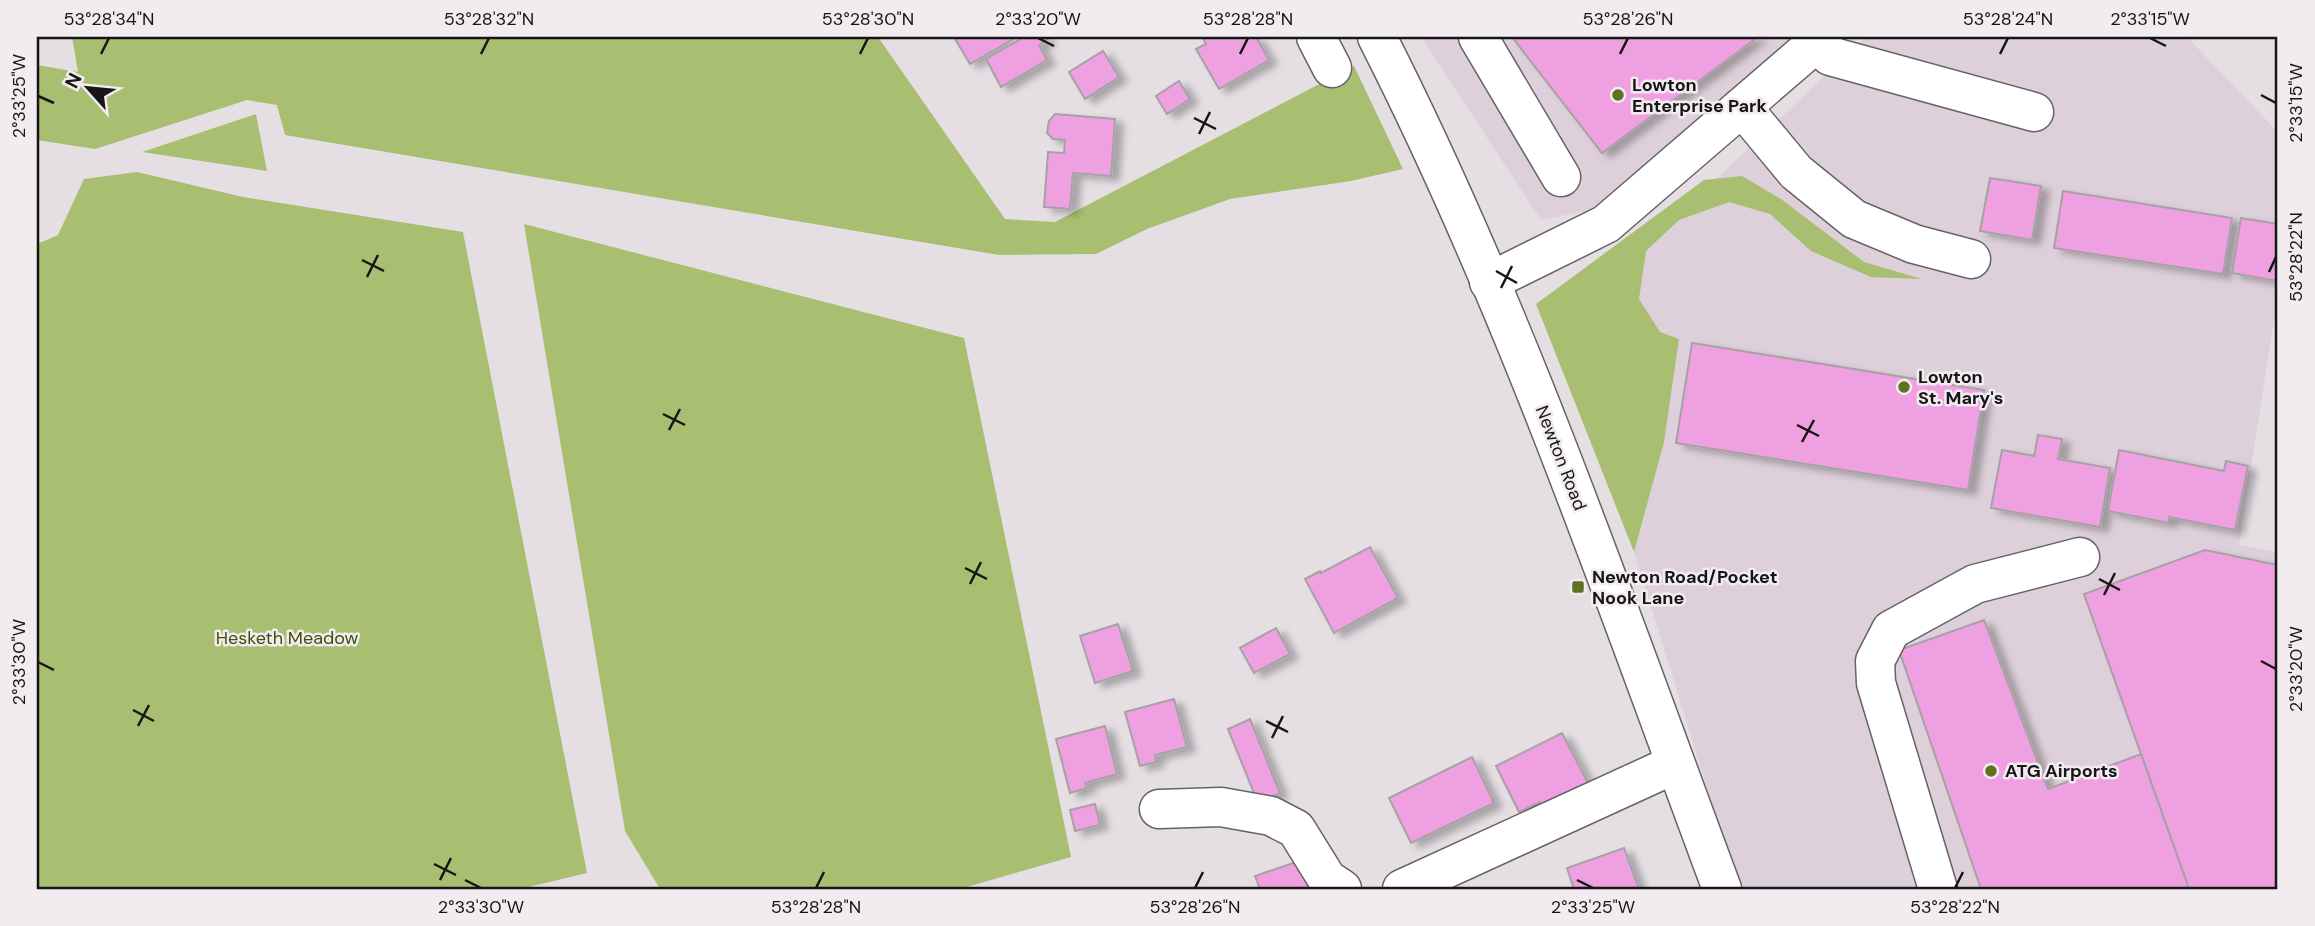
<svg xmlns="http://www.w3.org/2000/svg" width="2315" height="926" font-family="'DM Sans',sans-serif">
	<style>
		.built { fill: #ddd0da }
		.green { fill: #a8be71 }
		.building { fill: #eea0e0; stroke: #a7a1a5; stroke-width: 2; filter: url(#shadow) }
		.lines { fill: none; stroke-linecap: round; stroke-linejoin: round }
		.minor-casing { stroke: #676266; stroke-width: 41 }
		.major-casing { stroke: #676266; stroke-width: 41 }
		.minor { stroke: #fff; stroke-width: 38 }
		.major { stroke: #fff; stroke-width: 38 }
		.ticks { fill: none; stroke: #171516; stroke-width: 2.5 }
		.poi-dot { fill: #5e7120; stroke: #f2ecf1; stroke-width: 2.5 }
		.labels { text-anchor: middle; stroke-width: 5; stroke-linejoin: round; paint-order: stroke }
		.poi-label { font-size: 18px; font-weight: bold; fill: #171516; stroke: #f2ecf1; text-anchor: start }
		.street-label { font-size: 18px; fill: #171516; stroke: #f2ecf1 }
		.park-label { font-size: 18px; fill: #404f08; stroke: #f2ecf1 }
		.neatline { fill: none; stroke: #171516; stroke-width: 2.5 }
		.ticks-label { font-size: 18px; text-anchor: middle; fill: #171516 }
	</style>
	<defs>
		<filter id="shadow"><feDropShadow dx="8" dy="4.5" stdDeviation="3.5" flood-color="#0004"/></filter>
	</defs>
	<rect width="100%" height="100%" fill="#e5dfe4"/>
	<g class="built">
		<path d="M1421 37H1792L1596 209 1541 220Z"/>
		<path d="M1866 37H2187L2278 132V294L2239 545 2278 552V889H1738L1634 552 1623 267Z"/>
	</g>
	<g class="green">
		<path d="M72 37H878L1005 219 1055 222 1354 66 1403 169 1351 181 1230 199 1147 229 1096 254 999 255 285 135 277 105 247 100 95 149 37 140V65L78 72Z"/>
		<path d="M256 114 267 171 142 152Z"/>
		<path d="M137 172 243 197 463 232 587 873 520 889H37V244L58 235 84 179Z"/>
		<path d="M1742 176 1781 199 1864 262 1922 279 1871 277 1811 251 1770 214 1729 202 1679 220 1646 251 1639 299 1660 332 1679 339 1664 442 1634 552 1536 304 1704 180Z"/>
		<path d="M524 224 964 338 1071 857 960 889H660L625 831Z"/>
	</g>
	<g class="building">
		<path d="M954 37H1017L970 64Z"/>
		<path d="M1024 37H1047L1048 39 1039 45 1047 60 1001 87 986 59Z"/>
		<path d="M1202 37H1256L1269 60 1219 89 1196 49 1206 44Z"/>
		<path d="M1512 37H1758L1602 153Z"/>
		<path d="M1103 51 1119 77 1085 99 1069 72Z"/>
		<path d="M1179 81 1190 99 1167 114 1156 96Z"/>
		<path d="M1055 114 1115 119 1111 176 1073 173 1070 209 1044 207 1048 152 1064 153 1065 140 1053 139 1047 133 1049 121Z"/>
		<path d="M1990 178 2041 186 2032 240 1980 231Z"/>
		<path d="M2063 191 2232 218 2223 274 2054 248Z"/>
		<path d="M2241 218 2278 224V281L2232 273Z"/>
		<path d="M1692 343 1984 390 1968 490 1676 443Z"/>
		<path d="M2038 435 2062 439 2058 459 2110 468 2100 527 1991 508 2002 450 2034 456Z"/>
		<path d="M2119 450 2224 471 2226 461 2248 466 2235 530 2169 517V523L2108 511Z"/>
		<path d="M1370 547 1398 598 1334 633 1305 579 1320 571 1321 573Z"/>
		<path d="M2205 550 2278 565V889H2189L2084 594Z"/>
		<path d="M1984 620 2048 789 2141 754 2189 889H1981L1899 650Z"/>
		<path d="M1118 624 1133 671 1095 683 1080 636Z"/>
		<path d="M1276 628 1290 654 1254 673 1240 648Z"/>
		<path d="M1174 699 1187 747 1155 755 1156 762 1140 766 1125 712Z"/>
		<path d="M1250 719 1280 793 1258 803 1228 729Z"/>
		<path d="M1105 726 1117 774 1085 783 1087 788 1070 793 1056 739Z"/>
		<path d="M1562 733 1589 785 1543 808 1540 802 1519 812 1496 766Z"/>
		<path d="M1472 757 1494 803 1411 843 1389 798Z"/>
		<path d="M1095 804 1100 825 1075 831 1070 810Z"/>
		<path d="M1624 848 1639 889H1574L1567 868Z"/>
		<path d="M1299 861 1309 889H1260L1255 876Z"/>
	</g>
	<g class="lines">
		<g class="minor-casing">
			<g id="minor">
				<path d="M1316 37 1332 68"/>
				<path d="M1478 37 1561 177"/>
				<path d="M1818 41 1830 56 2034 112"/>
				<path d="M1742 107 1796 172 1854 219 1914 244 1971 259"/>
				<path d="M1489 282 1606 224 1823 37"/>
				<path d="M1159 809 1221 807 1271 816 1296 829 1327 879 1342 889"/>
				<path d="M1402 889 1675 764"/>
				<path d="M1938 889 1876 683 1875 661 1891 630 1975 584 2080 557"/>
			</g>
		</g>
		<g class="major-casing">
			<path id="major" d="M1377 37C1516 310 1615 602 1722 889"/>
		</g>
		<use href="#minor" class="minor"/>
		<use href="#major" class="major"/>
	</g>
	<path class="ticks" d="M1038 38 1054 46M2150 38 2166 46M101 54 109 38M481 54 489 38M860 54 868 38M1240 54 1248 38M1620 54 1628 38M2000 54 2008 38M2261 95 2276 103M38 96 54 103M1194 118 1216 129M1199 134 1210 112M362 260 384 271M1496 271 1517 283M2269 272 2276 257M367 277 378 255M1501 288 1512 266M663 414 685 425M1797 425 1819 436M669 430 680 409M1802 442 1814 420M965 568 987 579M2099 579 2120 590M970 584 981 562M2104 595 2115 573M2261 661 2276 669M38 662 54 670M133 710 154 721M1266 721 1288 732M138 726 149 705M1272 738 1283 716M434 864 456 875M440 880 451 858M465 880 481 888M1577 880 1593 888M816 888 824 872M1195 888 1203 872M1955 888 1963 872"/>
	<g class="poi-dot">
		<circle cx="1618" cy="95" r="7"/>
		<circle cx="1904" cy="387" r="7"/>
		<rect x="1571" y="580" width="14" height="14" rx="3.5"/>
		<circle cx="1991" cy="771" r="7"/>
	</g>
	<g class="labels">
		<g class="poi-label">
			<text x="1632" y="91">Lowton<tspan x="1632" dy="21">Enterprise Park</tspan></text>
			<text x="1918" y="383">Lowton<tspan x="1918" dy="21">St. Mary's</tspan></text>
			<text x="1592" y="583">Newton Road/Pocket<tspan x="1592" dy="21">Nook Lane</tspan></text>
			<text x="2005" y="777">ATG Airports</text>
		</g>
		<g class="street-label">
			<text transform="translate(1561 458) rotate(69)" y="6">Newton Road</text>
		</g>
		<g class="park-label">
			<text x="287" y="644">Hesketh Meadow</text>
		</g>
	</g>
	<rect width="2315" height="926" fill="none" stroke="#f2ecf1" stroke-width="77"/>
	<g transform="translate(88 88) rotate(297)" stroke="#f2ecf1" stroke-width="5" paint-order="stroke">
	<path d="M0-5L12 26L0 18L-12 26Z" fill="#171516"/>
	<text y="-10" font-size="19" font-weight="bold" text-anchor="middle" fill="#171516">N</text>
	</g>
	<rect x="38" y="38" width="2238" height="850" class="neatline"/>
	<g class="ticks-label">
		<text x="109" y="25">53°28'34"N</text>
		<text x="489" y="25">53°28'32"N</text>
		<text x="868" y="25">53°28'30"N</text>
		<text x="1038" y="25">2°33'20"W</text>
		<text x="1248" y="25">53°28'28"N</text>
		<text x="1628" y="25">53°28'26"N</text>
		<text x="2008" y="25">53°28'24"N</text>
		<text x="2150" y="25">2°33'15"W</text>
		<text transform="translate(19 96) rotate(-90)" y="6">2°33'25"W</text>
		<text transform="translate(2296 103) rotate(-90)" y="6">2°33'15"W</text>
		<text transform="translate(2296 257) rotate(-90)" y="6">53°28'22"N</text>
		<text transform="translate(19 662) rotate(-90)" y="6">2°33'30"W</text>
		<text transform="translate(2296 669) rotate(-90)" y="6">2°33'20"W</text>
		<text x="481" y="913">2°33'30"W</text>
		<text x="816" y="913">53°28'28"N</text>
		<text x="1195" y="913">53°28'26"N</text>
		<text x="1593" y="913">2°33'25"W</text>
		<text x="1955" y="913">53°28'22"N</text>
	</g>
</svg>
